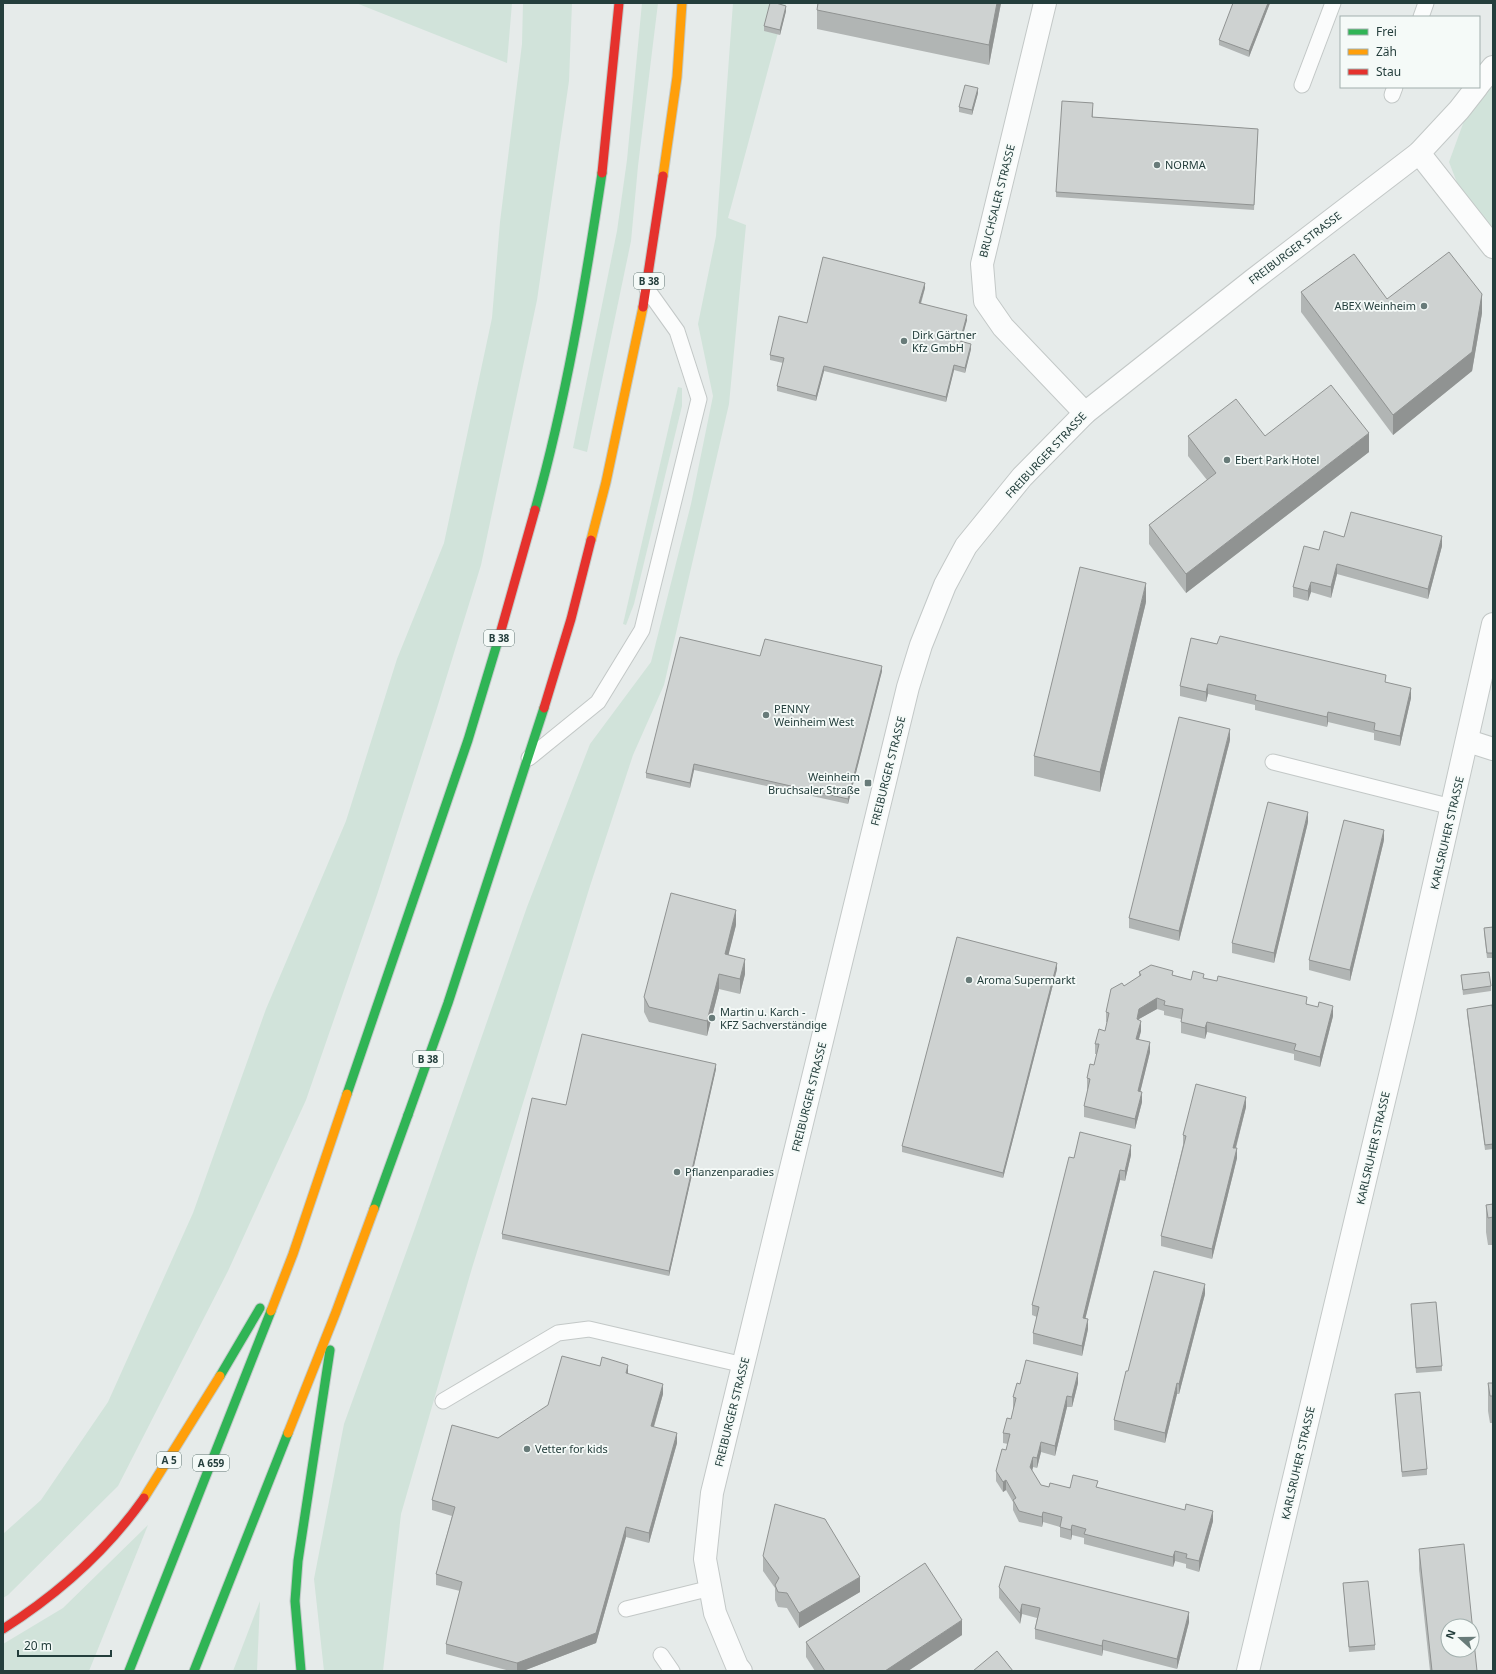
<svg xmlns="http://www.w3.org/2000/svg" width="1496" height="1674" font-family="'Noto Sans',sans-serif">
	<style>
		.green { fill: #d1e3da }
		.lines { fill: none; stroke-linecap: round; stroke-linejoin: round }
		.lane-casing { stroke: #c3c8c7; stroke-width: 17 }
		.street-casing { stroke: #c3c8c7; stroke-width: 24 }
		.fast-casing { stroke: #c2cac9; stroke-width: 11 }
		.slow-casing { stroke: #c2cac9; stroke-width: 11 }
		.jam-casing { stroke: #c2cac9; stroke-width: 11 }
		.lane { stroke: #fbfcfc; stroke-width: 15 }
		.street { stroke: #fbfcfc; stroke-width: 22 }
		.fast { stroke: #30b455; stroke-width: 9 }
		.slow { stroke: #ff9f0a; stroke-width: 9 }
		.jam { stroke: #e5322d; stroke-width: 9 }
		.wall { fill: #b1b5b4 }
		.shaded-wall { fill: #909392 }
		.building { fill: #ced2d1; stroke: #909392; fill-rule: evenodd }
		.poi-dot { fill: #687b79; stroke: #f5faf8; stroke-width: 1.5 }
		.labels { text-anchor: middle; stroke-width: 3.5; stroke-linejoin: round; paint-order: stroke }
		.shield { fill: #f5faf8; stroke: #637674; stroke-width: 1 }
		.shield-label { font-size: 10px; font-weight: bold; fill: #243e3c }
		.poi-label { font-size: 11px; fill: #243e3c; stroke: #f5faf8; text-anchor: start }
		.street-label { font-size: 11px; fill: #243e3c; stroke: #f5faf8 }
	</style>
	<rect width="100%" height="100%" fill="#e6ebea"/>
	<g class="green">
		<path d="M356 3H512L507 63Z"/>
		<path d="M523 3H572L569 81 537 300 481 565 437 708 377 895 306 1100 228 1271 118 1486 8 1595 3 1598V1534L41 1500 108 1402 193 1213 266 1009 346 821 397 659 444 543 492 318 500 222 522 44Z"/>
		<path d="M642 3H658L638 166 631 241 587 452 573 448 617 231 627 160Z"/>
		<path d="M733 3H786L728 218 746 225 729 404 664 685 633 755 590 886 472 1268 401 1514 383 1671H324L314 1579 344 1424 415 1228 527 907 590 744 651 662 691 504 713 396 698 324 716 236Z"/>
		<path d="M1493 84V232L1463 198 1449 162 1464 121Z"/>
		<path d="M678 387 682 388V406L634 604 626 625 623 624Z"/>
		<path d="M148 1525 89 1671H3V1644L63 1608Z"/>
		<path d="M260 1601 257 1671H233Z"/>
	</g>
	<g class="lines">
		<g class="lane-casing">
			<g id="lane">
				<path d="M1421 17 1426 3"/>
				<path d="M1302 85 1333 3"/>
				<path d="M1392 95 1395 87"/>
				<path d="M529 758 598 702 642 630 699 399 677 331 647 289"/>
				<path d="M1273 762 1452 807"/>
				<path d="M443 1401 558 1333 589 1329 744 1365"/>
				<path d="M626 1609 711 1588"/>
				<path d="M661 1655 672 1671"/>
			</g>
		</g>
		<g class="street-casing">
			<g id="street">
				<path d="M1045 3 982 264 985 301 1003 327 1085 413"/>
				<path d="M1479 84 1493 67"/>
				<path d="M1419 153 1493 247"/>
				<path d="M1468 741 1493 749"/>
				<path d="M741 1671 737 1666 715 1613 705 1559 712 1493 908 687 921 645 945 585 966 546 1022 477 1085 413 1253 280 1419 153 1459 110 1477 87"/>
				<path d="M1248 1671 1404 1017 1493 624"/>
			</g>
		</g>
		<g class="fast-casing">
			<g id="fast">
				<path d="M535 510C566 400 585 286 602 173"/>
				<path d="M347 1094 468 740 500 634"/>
				<path d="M408 1115 448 1003 544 708"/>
				<path d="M374 1209 408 1115"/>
				<path d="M220 1376 260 1308"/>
				<path d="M129 1671 271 1311"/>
				<path d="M194 1671 288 1433"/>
				<path d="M301 1671 295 1601 298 1561 330 1350"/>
			</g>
		</g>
		<g class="slow-casing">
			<g id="slow">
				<path d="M663 176 677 77 682 3"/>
				<path d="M591 540 606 482 643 307"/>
				<path d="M271 1311 293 1254 347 1094"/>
				<path d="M288 1433 336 1312 374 1209"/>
				<path d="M144 1498 220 1376"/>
			</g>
		</g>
		<g class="jam-casing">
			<g id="jam">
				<path d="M602 173 619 3"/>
				<path d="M643 307 663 176"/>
				<path d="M500 634 535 510"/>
				<path d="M544 708 571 619 591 540"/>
				<path d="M3 1629C58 1594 106 1552 144 1498"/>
			</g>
		</g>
		<use href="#lane" class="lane"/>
		<use href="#street" class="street"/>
		<use href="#fast" class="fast"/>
		<use href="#slow" class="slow"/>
		<use href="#jam" class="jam"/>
	</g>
	<g class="wall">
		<path d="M1001 3 989 65 817 29V10Z"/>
		<path d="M1270 3 1249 57 1219 45V40Z"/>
		<path d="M786 11 780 35 764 31V26Z"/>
		<path d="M978 93 972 115 959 112V107Z"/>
		<path d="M1093 108V117L1258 129 1254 210 1056 197V192Z"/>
		<path d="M925 288 921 304 967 320 961 341 971 349 965 373 954 370 946 402 824 371 816 401 777 391V386L783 363 770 360V355L807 323Z"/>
		<path d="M1301 292 1387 299 1482 313 1472 371 1393 435 1301 312Z"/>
		<path d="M1188 436H1265L1369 452 1186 593 1149 544V525L1207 480 1188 456Z"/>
		<path d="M1344 537 1442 546 1428 599 1337 574 1331 598 1311 592 1308 601 1293 597V587L1319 550Z"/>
		<path d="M1146 602 1100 792 1034 776V756Z"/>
		<path d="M1191 638 1386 682 1411 698 1400 746 1374 740V733L1328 722 1327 727 1255 710V705L1208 694 1206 702 1180 696V686Z"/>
		<path d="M882 671 848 804 694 770 690 788 646 778V773Z"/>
		<path d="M1230 740 1179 941 1129 928V918Z"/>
		<path d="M1308 822 1274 963 1232 953V943Z"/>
		<path d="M1384 840 1350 981 1309 970V960Z"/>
		<path d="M736 925 728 955 745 974 740 994 719 989 707 1036 649 1022 644 1012V997Z"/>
		<path d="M1493 927V958H1487L1484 933V928Z"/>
		<path d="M1057 969 1003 1178 902 1152V1146Z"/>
		<path d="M1139 972 1173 975 1191 980 1204 978 1307 1004 1333 1016 1320 1067 1294 1060V1054L1207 1032 1205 1039 1181 1033V1019L1164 1015V1011L1157 1009 1139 1019V1020L1141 1031 1139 1039 1150 1052 1140 1092 1142 1102 1135 1129 1084 1117V1106L1088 1089H1087V1078L1094 1065 1097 1054H1095V1044L1105 1031 1107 1022H1106V1012L1124 986 1139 977Z"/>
		<path d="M1461 975 1491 986V991L1463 995Z"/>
		<path d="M1467 1009 1493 1012V1149L1485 1150 1467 1014Z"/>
		<path d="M716 1069 669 1276 502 1239V1234L566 1105Z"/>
		<path d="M1246 1107 1236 1148 1237 1158 1212 1259 1161 1246V1236L1183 1145V1135Z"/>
		<path d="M1131 1155 1125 1181 1120 1180 1089 1303 1085 1319 1088 1329 1082 1356 1033 1344V1333L1037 1317 1032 1315V1305L1074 1158Z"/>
		<path d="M1493 1204V1245H1488L1486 1232V1205Z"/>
		<path d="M1205 1294 1179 1394H1177L1165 1443 1114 1430V1420L1128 1371Z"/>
		<path d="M1411 1304 1442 1366V1371L1416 1373Z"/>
		<path d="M628 1374 663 1394 654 1427 677 1443 649 1543 626 1537 596 1643 523 1671H510L446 1654V1644L460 1591 436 1585V1574L452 1516 432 1510V1500Z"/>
		<path d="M1078 1383 1072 1407H1067L1055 1456 1041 1452 1037 1468 1033 1467 1032 1471 1041 1485 1049 1487 1098 1488 1213 1521 1199 1572 1186 1568V1564L1175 1561 1173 1567 1084 1544V1538L1072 1535 1071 1540 1060 1537V1527L1043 1522 1042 1527 1019 1522 1013 1510V1502L1006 1490 1003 1492 996 1481V1471L1006 1450 1008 1444 1003 1443V1433L1011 1419 1014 1408H1013V1397L1020 1384Z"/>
		<path d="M1488 1383H1493V1423H1490L1488 1411Z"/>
		<path d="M1395 1394 1427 1469V1475L1402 1477Z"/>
		<path d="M1419 1549 1477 1671H1430L1419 1569Z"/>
		<path d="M763 1556 860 1592 799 1628 787 1608 778 1607 775 1600V1588L763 1571Z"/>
		<path d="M1343 1583 1375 1645V1650L1349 1652Z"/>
		<path d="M999 1587 1189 1622 1177 1669 1103 1650 1102 1656 1035 1639V1629L1037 1618 1022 1614 1020 1624 999 1598Z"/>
		<path d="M962 1635 908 1671H815L806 1657V1642Z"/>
	</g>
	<g class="shaded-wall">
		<path d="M997 3H1001L989 65V45Z"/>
		<path d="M1268 3H1270L1249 57V51Z"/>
		<path d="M786 6V11L780 35V30Z"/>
		<path d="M978 88V93L972 115V110Z"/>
		<path d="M925 283V288L919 308V303Z"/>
		<path d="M1482 294V313L1472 371 1393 435V415Z"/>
		<path d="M967 315V320L960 346V341Z"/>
		<path d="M971 344V349L965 373V368Z"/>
		<path d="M954 365V370L946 402V397Z"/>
		<path d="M824 366V371L816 401V396Z"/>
		<path d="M1369 433V452L1186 593V574Z"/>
		<path d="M1442 536V546L1428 599V589Z"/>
		<path d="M1337 564V574L1331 598V587Z"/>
		<path d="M1311 582V592L1308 601V591Z"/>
		<path d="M1146 583V602L1100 792V772Z"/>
		<path d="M882 666V671L848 804V799Z"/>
		<path d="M1208 684V694L1206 702V692Z"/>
		<path d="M1411 688V698L1400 746V736Z"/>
		<path d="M1328 712V722L1327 727V717Z"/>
		<path d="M1230 729V740L1179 941V931Z"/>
		<path d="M694 764V770L690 788V783Z"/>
		<path d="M1308 812V822L1274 963V953Z"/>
		<path d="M1384 830V840L1350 981V970Z"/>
		<path d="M736 910V925L725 969V954Z"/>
		<path d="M745 959V974L740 994V979Z"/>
		<path d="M1057 963V969L1003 1178V1173Z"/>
		<path d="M719 974V989L707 1036V1021Z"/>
		<path d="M1157 998V1009L1139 1019 1137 1029V1019L1139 1009Z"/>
		<path d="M1333 1006V1016L1320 1067V1057Z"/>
		<path d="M1141 1021V1031L1136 1049V1039Z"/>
		<path d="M1207 1022V1032L1205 1039V1028Z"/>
		<path d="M1150 1042V1052L1138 1101V1091Z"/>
		<path d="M716 1064V1069L669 1276V1271Z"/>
		<path d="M1142 1092V1102L1135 1129V1119Z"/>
		<path d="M1246 1097V1107L1233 1158V1148Z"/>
		<path d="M1131 1145V1155L1125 1181V1171Z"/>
		<path d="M1237 1148V1158L1212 1259V1249Z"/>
		<path d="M1120 1170V1180L1083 1328V1318L1089 1293Z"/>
		<path d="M1205 1284V1294L1179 1394V1384Z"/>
		<path d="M1088 1319V1329L1082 1356V1346Z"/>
		<path d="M628 1365V1375L626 1373Z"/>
		<path d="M1078 1373V1383L1072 1407V1397Z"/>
		<path d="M1177 1383V1394L1165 1443V1433Z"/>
		<path d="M663 1384V1394L651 1436V1426Z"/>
		<path d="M1067 1396V1407L1055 1456V1446Z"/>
		<path d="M677 1433V1443L649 1543V1533Z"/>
		<path d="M1041 1442V1452L1037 1468V1458Z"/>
		<path d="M1033 1457V1467L1030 1478V1467Z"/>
		<path d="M1006 1480V1490L1003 1492V1482Z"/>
		<path d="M1213 1511V1521L1199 1572V1561Z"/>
		<path d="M1043 1512V1522L1042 1527V1517Z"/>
		<path d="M1072 1525V1535L1071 1540V1530Z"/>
		<path d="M626 1527V1537L596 1643 523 1671H517V1663Z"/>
		<path d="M1175 1551V1561L1173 1567V1557Z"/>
		<path d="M860 1577V1592L799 1628V1613Z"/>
		<path d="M1022 1604V1614L1020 1624V1613Z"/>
		<path d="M1189 1612V1622L1177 1669V1659Z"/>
		<path d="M962 1620V1635L908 1671H885Z"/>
		<path d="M1103 1640V1650L1102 1656V1646Z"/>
	</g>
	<g class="building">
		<path d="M770 3H776L786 6 780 30 764 26Z"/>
		<path d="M818 3H997L989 45 817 10Z"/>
		<path d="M1233 3H1268L1249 51 1219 40Z"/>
		<path d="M965 85 978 88 972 110 959 107Z"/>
		<path d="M1062 101 1093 103 1092 117 1258 129 1254 205 1056 192Z"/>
		<path d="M1449 252 1482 294 1472 352 1393 415 1301 292 1354 254 1387 299Z"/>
		<path d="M823 257 925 283 919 303 967 315 960 341 971 344 965 368 954 365 946 397 824 366 816 396 777 386 784 358 770 355 779 316 807 323Z"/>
		<path d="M1331 385 1369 433 1186 574 1149 525 1216 473 1188 436 1236 399 1265 436Z"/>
		<path d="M1351 512 1442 536 1428 589 1337 564 1331 587 1311 582 1308 591 1293 587 1304 546 1319 550 1324 531 1344 537Z"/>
		<path d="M1080 567 1146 583 1100 772 1034 756Z"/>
		<path d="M1220 636 1386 675 1385 682 1411 688 1400 736 1374 730 1375 723 1328 712 1327 717 1255 700 1256 695 1208 684 1206 692 1180 686 1191 638 1217 644Z"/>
		<path d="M680 637 760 656 765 639 882 666 848 799 694 764 690 783 646 773Z"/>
		<path d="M1179 717 1230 729 1179 931 1129 918Z"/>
		<path d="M1268 802 1308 812 1274 953 1232 943Z"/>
		<path d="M1344 820 1384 830 1350 970 1309 960Z"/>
		<path d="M671 893 736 910 725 954 745 959 740 979 719 974 707 1021 649 1007 644 997Z"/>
		<path d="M1493 927V953H1487L1484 928Z"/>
		<path d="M957 937 1057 963 1003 1173 902 1146Z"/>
		<path d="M1151 965 1173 971 1172 975 1191 980 1193 971 1204 974 1203 978 1217 981 1218 976 1307 997 1306 1004 1318 1007 1319 1002 1333 1006 1320 1057 1294 1050 1296 1044 1207 1022 1205 1028 1181 1022 1183 1009 1164 1005 1165 1001 1157 998 1139 1009 1137 1019 1141 1021 1136 1039 1150 1042 1138 1091 1142 1092 1135 1119 1084 1106 1090 1079 1087 1078 1090 1064 1094 1065 1099 1044H1095L1099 1029 1105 1031 1109 1013 1106 1012 1111 989 1122 983 1124 986 1141 975 1139 972Z"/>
		<path d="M1489 972 1491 986 1463 990 1461 975Z"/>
		<path d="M1492 1005 1493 1012V1144L1485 1145 1467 1009Z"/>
		<path d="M582 1034 716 1064 669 1271 502 1234 532 1098 566 1105Z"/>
		<path d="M1196 1084 1246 1097 1233 1148H1237L1212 1249 1161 1236 1186 1136 1183 1135Z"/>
		<path d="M1080 1132 1131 1145 1125 1171 1120 1170 1089 1293 1083 1318 1088 1319 1082 1346 1033 1333 1039 1307 1032 1305 1069 1157 1074 1158Z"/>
		<path d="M1493 1204V1217L1488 1218 1486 1205Z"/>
		<path d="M1154 1271 1205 1284 1179 1384 1177 1383 1165 1433 1114 1420 1126 1371H1128Z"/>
		<path d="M1436 1302 1442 1366 1416 1368 1411 1304Z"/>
		<path d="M562 1356 600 1366 602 1357 628 1365 626 1373 663 1384 651 1426 677 1433 649 1533 626 1527 596 1633 517 1663 446 1644 462 1582 436 1574 455 1507 432 1500 452 1425 498 1438 548 1405Z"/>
		<path d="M1026 1360 1078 1373 1072 1397 1067 1396 1055 1446 1041 1442 1037 1458 1033 1457 1030 1467 1041 1485 1049 1487 1050 1483 1070 1488 1073 1475 1098 1481 1096 1487 1185 1510 1186 1504 1213 1511 1199 1561 1186 1558 1187 1554 1175 1551 1173 1557 1084 1534 1086 1529 1072 1525 1071 1530 1060 1527 1062 1517 1043 1512 1042 1517 1019 1511 1013 1500 1016 1498 1006 1480 1003 1482 996 1471 1002 1449 1006 1450 1010 1434 1003 1433 1007 1418 1011 1419 1016 1398 1013 1397 1017 1383 1020 1384Z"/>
		<path d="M1488 1383H1493V1396H1490Z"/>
		<path d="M1420 1392 1427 1469 1402 1472 1395 1394Z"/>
		<path d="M775 1504 825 1519 860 1577 799 1613 787 1593 778 1592 775 1585 779 1578 763 1556Z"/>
		<path d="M1464 1544 1477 1671H1432L1419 1549ZM1448 1626H1472V1650H1448Z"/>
		<path d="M925 1563 962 1620 885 1671H825L806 1642Z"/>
		<path d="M1005 1566 1189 1612 1177 1659 1103 1640 1102 1646 1035 1629 1040 1608 1022 1604 1020 1613 999 1587Z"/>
		<path d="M1368 1581 1375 1645 1349 1647 1343 1583Z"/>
		<path d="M997 1651 1013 1671H973Z"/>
	</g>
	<g class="poi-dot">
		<circle cx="1157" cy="165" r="4"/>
		<circle cx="1424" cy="306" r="4"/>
		<circle cx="904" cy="341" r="4"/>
		<circle cx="1227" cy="460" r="4"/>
		<circle cx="766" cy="715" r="4"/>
		<rect x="864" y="779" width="8" height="8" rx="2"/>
		<circle cx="969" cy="980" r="4"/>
		<circle cx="712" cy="1018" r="4"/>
		<circle cx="677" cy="1172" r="4"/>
		<circle cx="527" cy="1449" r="4"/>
	</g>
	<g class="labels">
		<g class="shield">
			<rect x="634" y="273" width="30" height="16" rx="3"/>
			<rect x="484" y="630" width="30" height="16" rx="3"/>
			<rect x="413" y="1051" width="30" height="16" rx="3"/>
			<rect x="157" y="1452" width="24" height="16" rx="3"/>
			<rect x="193" y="1455" width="36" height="16" rx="3"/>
		</g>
		<g class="shield-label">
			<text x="649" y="285">B 38</text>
			<text x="499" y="642">B 38</text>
			<text x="428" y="1063">B 38</text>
			<text x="169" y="1464">A 5</text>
			<text x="211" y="1467">A 659</text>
		</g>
		<g class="poi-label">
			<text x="1165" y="169">NORMA</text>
			<text x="1416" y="310" text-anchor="end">ABEX Weinheim</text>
			<text x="912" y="339">Dirk Gärtner<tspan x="912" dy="13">Kfz GmbH</tspan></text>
			<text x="1235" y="464">Ebert Park Hotel</text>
			<text x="774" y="713">PENNY<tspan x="774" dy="13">Weinheim West</tspan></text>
			<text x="860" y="781" text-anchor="end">Weinheim<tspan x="860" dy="13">Bruchsaler Straße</tspan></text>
			<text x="977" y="984">Aroma Supermarkt</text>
			<text x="720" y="1016">Martin u. Karch -<tspan x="720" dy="13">KFZ Sachverständige</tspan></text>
			<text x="685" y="1176">Pflanzenparadies</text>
			<text x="535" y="1453">Vetter for kids</text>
		</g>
		<g class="street-label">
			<text transform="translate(997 201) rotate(-76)" y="4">BRUCHSALER STRASSE</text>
			<text transform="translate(1295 248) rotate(-37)" y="4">FREIBURGER STRASSE</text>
			<text transform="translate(1046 455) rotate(-47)" y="4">FREIBURGER STRASSE</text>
			<text transform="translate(888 771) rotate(-76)" y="4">FREIBURGER STRASSE</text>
			<text transform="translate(1447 833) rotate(-77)" y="4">KARLSRUHER STRASSE</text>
			<text transform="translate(809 1097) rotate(-76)" y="4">FREIBURGER STRASSE</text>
			<text transform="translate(1373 1148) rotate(-77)" y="4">KARLSRUHER STRASSE</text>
			<text transform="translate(732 1412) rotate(-76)" y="4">FREIBURGER STRASSE</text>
			<text transform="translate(1298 1463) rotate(-77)" y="4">KARLSRUHER STRASSE</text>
		</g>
	</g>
	<rect width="1496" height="1674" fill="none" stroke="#243e3c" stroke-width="8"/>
	<rect x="1340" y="16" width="140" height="72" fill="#f5faf8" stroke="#a1afad"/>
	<rect x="1348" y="29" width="20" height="6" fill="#30b455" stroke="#a1afad"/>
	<text x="1376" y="36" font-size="12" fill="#243e3c">Frei</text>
	<rect x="1348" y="49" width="20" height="6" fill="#ff9f0a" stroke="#a1afad"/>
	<text x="1376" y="56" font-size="12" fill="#243e3c">Zäh</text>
	<rect x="1348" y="69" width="20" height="6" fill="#e5322d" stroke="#a1afad"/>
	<text x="1376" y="76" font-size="12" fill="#243e3c">Stau</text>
	<g transform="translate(1460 1638) rotate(291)"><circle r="19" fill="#f5faf8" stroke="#a1afad"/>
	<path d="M0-3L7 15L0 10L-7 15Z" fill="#687b79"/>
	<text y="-6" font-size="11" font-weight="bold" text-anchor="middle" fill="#243e3c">N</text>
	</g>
	<path d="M18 1650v6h93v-6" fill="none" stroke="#243e3c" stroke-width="2"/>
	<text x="24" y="1650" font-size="12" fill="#243e3c" stroke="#f5faf8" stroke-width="3" paint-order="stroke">20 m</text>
</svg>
